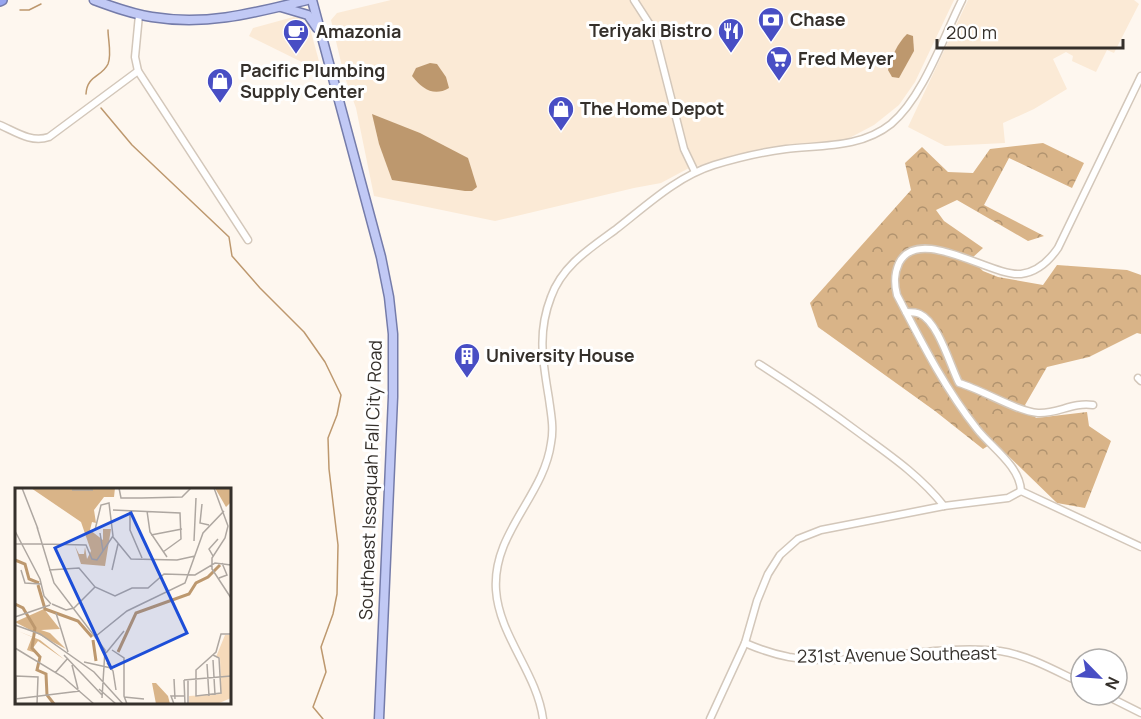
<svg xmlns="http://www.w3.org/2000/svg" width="1141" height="719" font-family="Manrope,sans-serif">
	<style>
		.built { fill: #fbead6 }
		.forest { fill: url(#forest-crowns) }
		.water { fill: #bd986e }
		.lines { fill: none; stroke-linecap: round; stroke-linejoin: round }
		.stream { stroke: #bd986e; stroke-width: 1.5 }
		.minor-casing { stroke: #d3c7ba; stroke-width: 9 }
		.major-casing { stroke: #757caa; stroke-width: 11 }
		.highway-casing { stroke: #757caa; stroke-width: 12 }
		.minor { stroke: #fff; stroke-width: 6 }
		.major { stroke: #c1c9f5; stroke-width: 8 }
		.highway { stroke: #97a5ef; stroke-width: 9 }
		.labels { text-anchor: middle; stroke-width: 6; stroke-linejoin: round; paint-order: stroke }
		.poi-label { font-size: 18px; font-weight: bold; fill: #35302b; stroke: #fff; text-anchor: start }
		.street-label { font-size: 18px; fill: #35302b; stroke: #fff }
		.inset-river { fill: none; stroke: #bd986e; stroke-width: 3 }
		.inset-road { fill: none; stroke: #aea7a1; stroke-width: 1.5 }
		.view { fill: #1d4ed8; fill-opacity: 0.15; stroke: #1d4ed8; stroke-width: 3 }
		.inset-edge { fill: none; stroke: #35302b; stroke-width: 3 }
	</style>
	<defs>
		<pattern id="forest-crowns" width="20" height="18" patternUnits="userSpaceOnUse" patternTransform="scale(1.5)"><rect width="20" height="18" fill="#d9b488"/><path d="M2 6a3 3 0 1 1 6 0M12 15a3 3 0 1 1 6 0" fill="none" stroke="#b1936f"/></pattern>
	</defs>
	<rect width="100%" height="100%" fill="#fef7ef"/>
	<g class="built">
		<path d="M391 0H954L915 82 899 105 874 125 840 143 762 150 689 168 661 183 634 188 495 221 374 196 356 108 344 75 331 20 337 13Z"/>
		<path d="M968 0H1134L1139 4 1114 53 1107 50 1096 72 1072 61 1073 56 1066 52 1053 59 1067 89 1034 109 1003 123 1005 143 945 146 908 127Z"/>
		<path d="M297 16 309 25 322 72 249 36 253 28Z"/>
	</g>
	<path class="forest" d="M1043 143 1084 163 1072 188 1009 158 984 205 1044 236 1028 241 957 200 936 210 944 221 983 248 971 259 983 271 998 277 1043 285 1057 265 1127 270 1141 275V334L1137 333 1089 357 1047 367 1025 405 1036 418 1087 412 1089 426 1111 441 1085 508 1057 503 994 442 983 449 935 411 818 327 810 303 911 190 905 163 922 147 948 172 973 173 990 149Z"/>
	<g class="water">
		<path d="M907 34 913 36 914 51 899 78 892 77 888 70C892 56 897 44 907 34Z"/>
		<path d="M430 63 437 64 446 77 449 88C434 97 422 89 412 76L416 68Z"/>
		<path d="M372 114 420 133 468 158 477 187 472 191H465L392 180 379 144Z"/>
	</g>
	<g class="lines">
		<g class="stream">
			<path d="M20 10H29L41 4"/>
			<path d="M86 94C87 75 102 77 108 64 112 54 108 40 108 30"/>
			<path d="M101 108 132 145 229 237 232 256 260 288 304 332 325 362 341 395 337 415 328 438 329 469 338 545 337 594 333 614 321 647 326 672 313 707 323 719"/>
		</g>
		<g class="minor-casing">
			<g id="minor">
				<path d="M634 0 654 31 684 149 695 172"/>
				<path d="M139 15 135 57 138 71 248 240"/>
				<path d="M0 125C16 132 31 143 49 137L138 71"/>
				<path d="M906 312C910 312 916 312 920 314 938 322 950 365 959 383 983 390 1016 411 1038 413 1058 414 1072 402 1093 405"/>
				<path d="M759 364C795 387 830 411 865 437 894 458 922 478 944 506"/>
				<path d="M1138 378 1141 381"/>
				<path d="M1021 491C1020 466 991 447 977 429 944 387 921 341 897 295 894 283 894 274 899 263 919 224 991 277 1021 274 1037 272 1049 261 1058 248L1141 76"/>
				<path d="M1021 491 1141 547"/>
				<path d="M745 643C759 649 773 654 789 657 856 668 931 643 1000 651 1028 655 1056 671 1081 683"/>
				<path d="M1105 695 1141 713"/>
				<path d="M543 719C537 673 499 636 496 590 492 533 544 496 551 443 554 428 551 414 549 399 543 362 537 333 551 297 562 266 589 249 615 230 646 206 676 177 714 165 737 158 762 152 786 149 822 145 861 148 891 124 923 97 943 38 962 0"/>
				<path d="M710 719 745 643 757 601 768 574 780 555 798 539 821 530 944 506 1008 498 1021 491"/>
			</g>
		</g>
		<g class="major-casing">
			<g id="major">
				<path d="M94 0C113 7 132 14 152 17 207 26 254 13 307 0"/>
				<path d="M312 0 381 257 389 297 393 334V397L379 719"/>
				<path d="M281 7 308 15 317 28"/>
			</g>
		</g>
		<g class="highway-casing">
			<path id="highway" d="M0 1 2 0"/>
		</g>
		<use href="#minor" class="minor"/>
		<use href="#major" class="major"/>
		<use href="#highway" class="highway"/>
	</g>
	<defs>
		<g id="bank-pin" transform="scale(1.35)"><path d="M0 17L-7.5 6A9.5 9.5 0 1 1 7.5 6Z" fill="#484ec4" stroke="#fff"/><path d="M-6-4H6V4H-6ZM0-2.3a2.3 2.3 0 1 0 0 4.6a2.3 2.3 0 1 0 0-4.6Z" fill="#fff"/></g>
		<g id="restaurant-pin" transform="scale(1.35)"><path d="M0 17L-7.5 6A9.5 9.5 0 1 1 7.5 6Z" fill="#484ec4" stroke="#fff"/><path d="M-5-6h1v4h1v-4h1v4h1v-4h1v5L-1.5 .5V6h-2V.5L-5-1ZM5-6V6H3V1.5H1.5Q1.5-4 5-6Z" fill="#fff"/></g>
		<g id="cafe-pin" transform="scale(1.35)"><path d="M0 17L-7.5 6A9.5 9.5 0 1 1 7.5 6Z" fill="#484ec4" stroke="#fff"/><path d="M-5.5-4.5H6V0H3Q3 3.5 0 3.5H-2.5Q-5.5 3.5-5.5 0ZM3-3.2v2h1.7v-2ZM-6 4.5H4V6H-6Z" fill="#fff"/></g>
		<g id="supermarket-pin" transform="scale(1.35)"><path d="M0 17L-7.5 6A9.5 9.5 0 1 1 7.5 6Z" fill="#484ec4" stroke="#fff"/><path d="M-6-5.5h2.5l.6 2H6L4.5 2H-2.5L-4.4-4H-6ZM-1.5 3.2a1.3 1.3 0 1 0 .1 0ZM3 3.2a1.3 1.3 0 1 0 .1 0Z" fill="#fff"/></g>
		<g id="shop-pin" transform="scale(1.35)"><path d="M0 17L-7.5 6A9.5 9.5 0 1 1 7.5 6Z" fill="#484ec4" stroke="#fff"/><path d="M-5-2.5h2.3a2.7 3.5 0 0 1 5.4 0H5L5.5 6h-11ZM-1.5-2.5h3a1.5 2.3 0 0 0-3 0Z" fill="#fff"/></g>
		<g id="building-pin" transform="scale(1.35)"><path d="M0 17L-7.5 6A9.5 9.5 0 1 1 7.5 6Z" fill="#484ec4" stroke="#fff"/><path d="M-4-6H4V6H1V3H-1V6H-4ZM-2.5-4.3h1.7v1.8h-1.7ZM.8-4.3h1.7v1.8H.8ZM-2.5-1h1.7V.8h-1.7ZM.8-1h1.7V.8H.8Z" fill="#fff"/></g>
	</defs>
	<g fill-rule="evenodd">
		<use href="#bank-pin" x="771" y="20"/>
		<use href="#restaurant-pin" x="731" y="31"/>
		<use href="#cafe-pin" x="296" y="32"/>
		<use href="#supermarket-pin" x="779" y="59"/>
		<use href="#shop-pin" x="220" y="81"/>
		<use href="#shop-pin" x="561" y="109"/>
		<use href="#building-pin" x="467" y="356"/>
	</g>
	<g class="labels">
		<g class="poi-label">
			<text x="790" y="26">Chase</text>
			<text x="712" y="37" text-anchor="end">Teriyaki Bistro</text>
			<text x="316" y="38">Amazonia</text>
			<text x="798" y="65">Fred Meyer</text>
			<text x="240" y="77">Pacific Plumbing<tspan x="240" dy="21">Supply Center</tspan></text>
			<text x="580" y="115">The Home Depot</text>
			<text x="486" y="362">University House</text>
		</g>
		<g class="street-label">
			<text transform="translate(371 480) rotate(-88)" y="6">Southeast Issaquah Fall City Road</text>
			<text transform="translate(897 655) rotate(-1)" y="6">231st Avenue Southeast</text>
		</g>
	</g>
	<g transform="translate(15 488)">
		<rect width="216" height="216" fill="#fef7ef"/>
		<path d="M210 147H216V210L202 216H174V208L206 206 205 169H201Z" fill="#f6daba"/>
		<path d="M16 0H100L99 9H89L79 22 81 35 77 34 75 42 88 52V41H96L90 78 66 76 60 58 64 66H69L70 59 72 71 76 63 66 34ZM200 0H216V14L211 19ZM29 121 45 141 26 142 35 145 51 161 0 134ZM3 143 25 152 50 172 23 153 18 160 21 165 12 162 17 149ZM141 195 153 208 155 216H141L137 195Z" fill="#d9b488"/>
		<path class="inset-river" d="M0 72 10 76 14 91 24 95M23 97 30 121 63 133 77 149M0 116 8 120 20 140 17 160 25 169 22 182 31 186 32 207 39 216M78 152 81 173M103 164 121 125 174 106 181 95 193 89 205 77"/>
		<path class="inset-road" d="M7 0 23 41M104 0 106 10H127L167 9 176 0M199 0 213 38 210 50 197 70V81L216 110M57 2H78M187 16 185 35 194 37M98 22 165 25 166 51 148 64M115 23V42L127 70M132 23 135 44 152 69M22 39 39 95 90 162 87 210M0 43 25 91 29 108 36 116M85 45 88 63M136 47 167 41M98 49 116 71 162 72 180 68M179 53 181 10M0 56H27M27 56 71 57 77 71 82 72 98 48 94 15 86 17 80 42M198 68 194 61 203 51M6 82 10 95 26 96M34 82 64 80 80 99 100 108 117 100H133L149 86 180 87 200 75 216 77M97 82 103 56M204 90 212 87 207 75M37 116 51 122 59 120M59 120 80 99M41 125 53 164M0 129 35 117M0 137 25 146 79 184 108 216M81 148 112 123 170 95 188 45 209 23M0 160 48 189 79 216M97 162 109 170V208L112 216M91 165 109 143M49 167 87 207M198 167 204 170 206 205 181 208V182L201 164 206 146H216M198 172 200 207M69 174 96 180M92 175 98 183 101 202M192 176 194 208M57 177 63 201M40 185 53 170M1 188 23 189 22 216M159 191 160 211M169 192 216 188M169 192 170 216M84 201 101 216M109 209 129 211M0 211 65 203M1 216V188M159 216 156 208H169M173 216V191"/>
		<path class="view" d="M116 25 172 145 96 180 40 60Z"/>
		<rect width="216" height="216" class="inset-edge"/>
	</g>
	<g transform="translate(1099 677) rotate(115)"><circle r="28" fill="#ffffff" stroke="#aeacaa" stroke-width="1.5"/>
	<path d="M0-4.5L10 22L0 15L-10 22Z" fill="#484ec4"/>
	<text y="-9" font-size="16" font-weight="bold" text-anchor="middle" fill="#35302b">N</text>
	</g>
	<path d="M937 39v9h186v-9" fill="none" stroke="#35302b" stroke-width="3"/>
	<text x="946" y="39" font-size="18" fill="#35302b" stroke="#ffffff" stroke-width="4.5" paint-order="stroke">200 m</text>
</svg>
